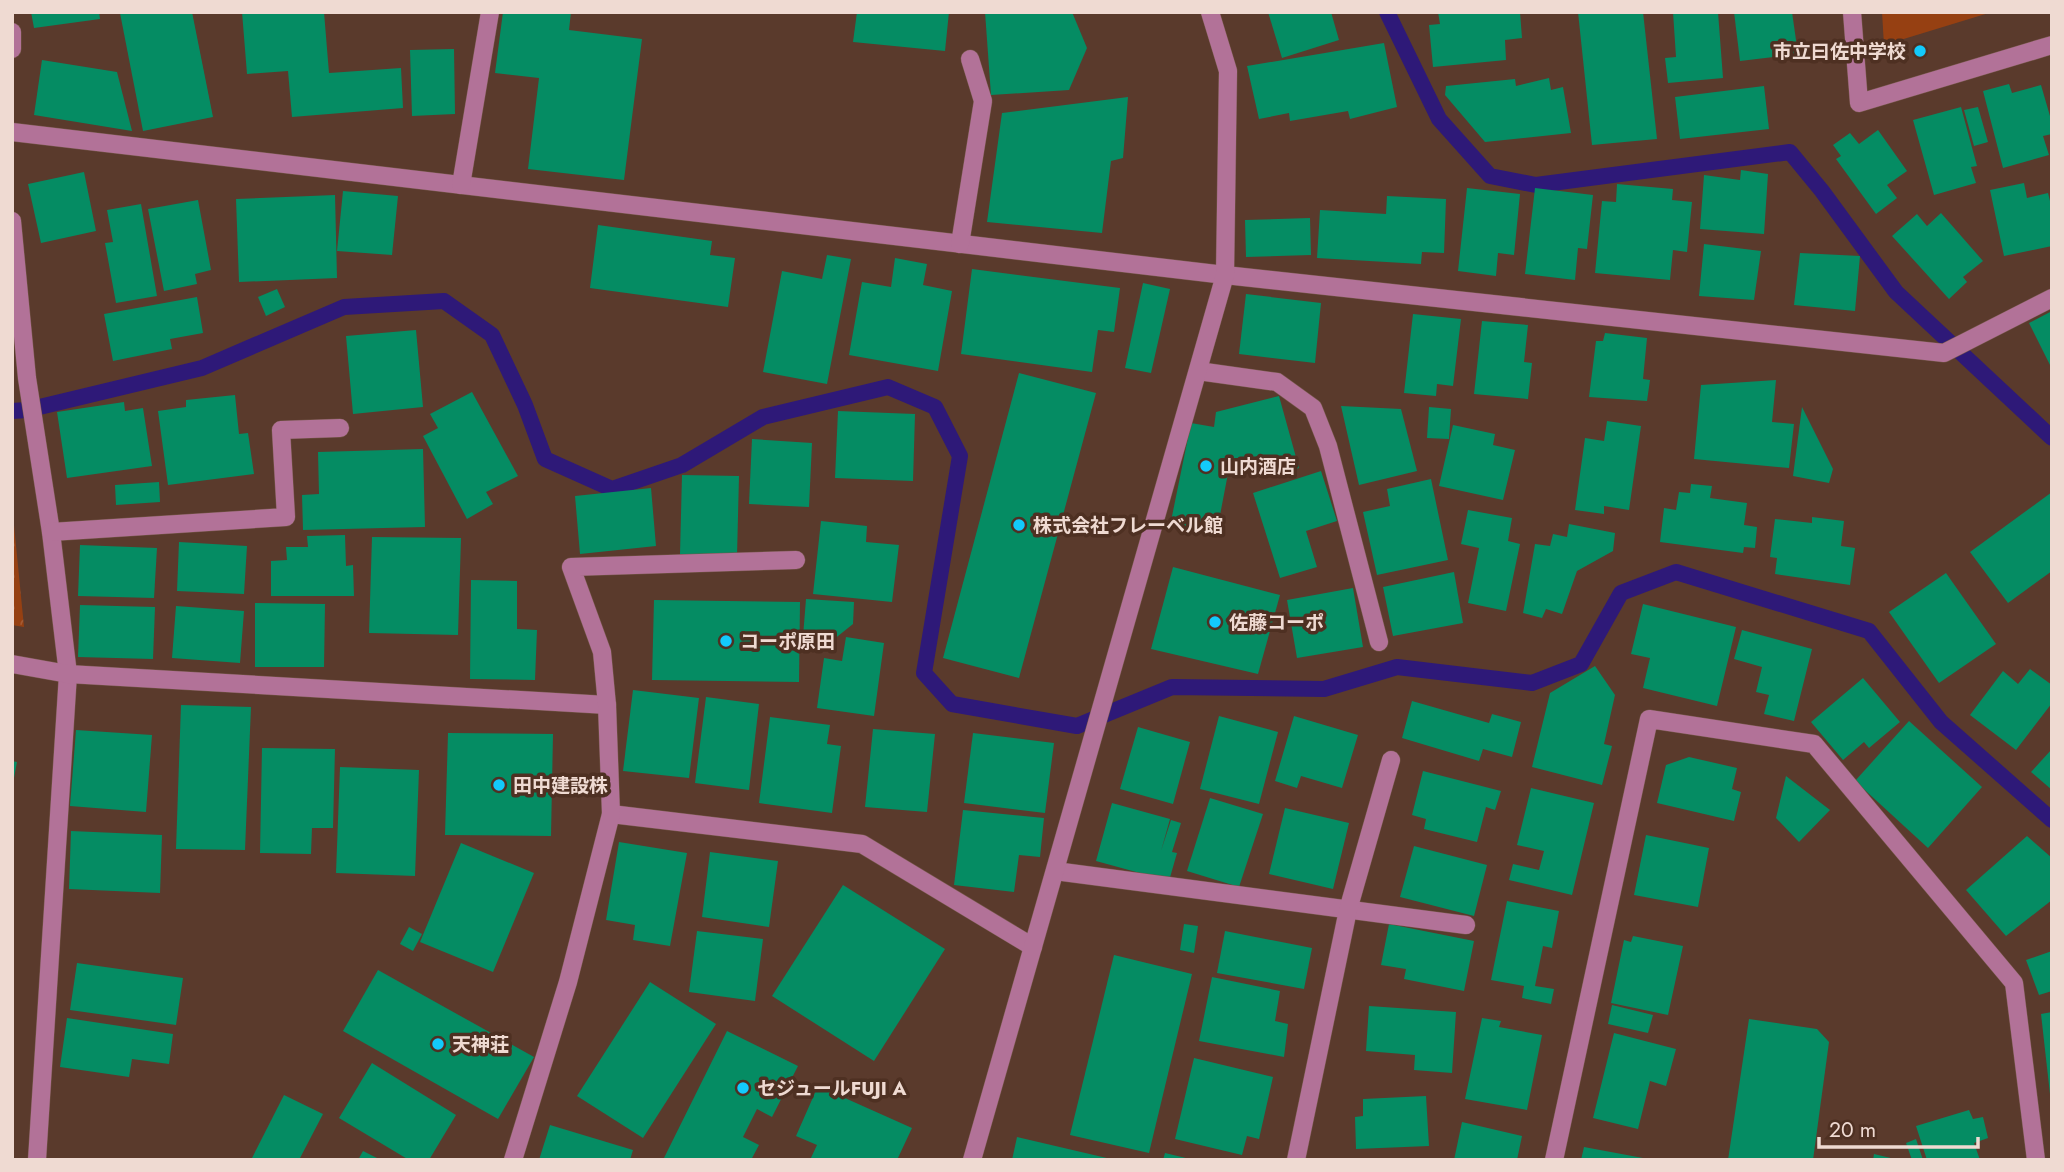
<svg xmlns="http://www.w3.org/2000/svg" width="2064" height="1172" font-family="Jost,'Noto Sans JP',sans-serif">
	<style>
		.forest { fill: url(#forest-crowns) }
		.pitch { fill: #964012 }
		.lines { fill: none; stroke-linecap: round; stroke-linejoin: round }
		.stream { stroke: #2e1978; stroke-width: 16 }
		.building { fill: #058c63 }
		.minor-casing { stroke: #75574a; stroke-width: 19 }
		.minor { stroke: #b27298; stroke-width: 18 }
		.poi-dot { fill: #13cafb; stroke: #4e3022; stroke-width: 2.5 }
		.labels { text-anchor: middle; stroke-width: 7; stroke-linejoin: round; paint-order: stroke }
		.poi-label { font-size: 19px; font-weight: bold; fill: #efdad2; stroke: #4e3022; text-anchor: start }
	</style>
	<defs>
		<pattern id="forest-crowns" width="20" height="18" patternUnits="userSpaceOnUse" patternTransform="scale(1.75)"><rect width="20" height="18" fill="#964012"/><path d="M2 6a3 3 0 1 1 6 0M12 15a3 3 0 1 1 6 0" fill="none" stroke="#a55b34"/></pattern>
	</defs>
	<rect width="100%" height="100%" fill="#5a3a2c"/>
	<path class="forest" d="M12 505 24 627 12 625Z"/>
	<path class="pitch" d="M1882 12H1992L1884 45Z"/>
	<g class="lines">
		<g class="stream">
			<path d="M1387 12 1439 119 1490 176 1536 185 1790 152 1822 191 1896 292 2052 438"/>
			<path d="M12 411 27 410 202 368 344 307 444 301 492 335 525 405 545 459 612 489 682 465 763 417 888 387 935 407 960 456 924 673 952 704 1077 726 1172 687 1324 689 1397 667 1532 683 1581 664 1621 593 1676 572 1869 631 1941 722 2052 820"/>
		</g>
	</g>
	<g class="building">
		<path d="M31 12H99L100 19 34 28Z"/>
		<path d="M192 12 213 117 143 131 120 13Z"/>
		<path d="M242 12H324L329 73 401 68 403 108 292 117 288 71 247 74Z"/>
		<path d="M503 12H571L569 30 642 39 624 180 528 169 539 78 495 73Z"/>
		<path d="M857 12H949L945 51 853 42Z"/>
		<path d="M985 12H1072L1087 48 1069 90 991 95Z"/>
		<path d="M1268 12H1331L1339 40 1282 58Z"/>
		<path d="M1438 12H1520L1522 38 1505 40 1506 60 1433 67 1429 25 1440 24Z"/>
		<path d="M1578 12H1643L1657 139 1592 145Z"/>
		<path d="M1673 12H1718L1723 78 1668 83 1665 58 1676 57Z"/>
		<path d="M1734 12H1792L1798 54 1740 61Z"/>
		<path d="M1384 43 1397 107 1350 119 1348 111 1290 121 1289 113 1259 119 1247 66Z"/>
		<path d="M454 49 455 114 412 116 410 50Z"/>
		<path d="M42 60 117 72 132 131 34 115Z"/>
		<path d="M1549 78 1551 90 1563 87 1571 133 1485 142 1445 95 1446 86 1515 79 1516 86Z"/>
		<path d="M2009 84 2012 93 2041 85 2052 123V134L2043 136 2049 155 2003 168 1983 91Z"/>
		<path d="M1764 86 1769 129 1680 139 1675 97Z"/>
		<path d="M1128 97 1123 158 1111 161 1102 233 987 222 1002 113Z"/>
		<path d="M1961 107 1977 166 1971 167 1976 183 1934 195 1913 120Z"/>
		<path d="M1978 107 1988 142 1974 146 1964 110Z"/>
		<path d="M1878 130 1907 171 1887 185 1897 198 1876 214 1836 159 1841 156 1833 145 1850 133 1859 144Z"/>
		<path d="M1741 170 1768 174 1764 234 1700 229 1704 175 1740 180Z"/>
		<path d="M84 172 96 231 41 243 28 184Z"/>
		<path d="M2024 183 2027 198 2048 193 2052 209V246L2004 256 1990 190Z"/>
		<path d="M1617 184 1673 189 1672 200 1692 202 1687 252 1673 250 1670 280 1595 273 1602 201 1616 202Z"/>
		<path d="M1467 188 1520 194 1514 255 1498 253 1496 276 1458 271Z"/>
		<path d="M1535 188 1593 195 1587 249 1578 248 1575 280 1525 274Z"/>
		<path d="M343 191 398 196 392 255 337 251Z"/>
		<path d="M335 195 337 278 239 282 236 199Z"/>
		<path d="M1387 196 1446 199 1444 253 1422 252 1421 264 1317 258 1320 210 1386 214Z"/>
		<path d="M198 200 211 270 195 274 197 284 164 291 148 209Z"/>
		<path d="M141 204 157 296 116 303 105 243 113 242 107 210Z"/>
		<path d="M1941 213 1983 261 1963 277 1967 282 1949 299 1892 236 1917 214 1927 226Z"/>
		<path d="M1310 218 1311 255 1246 257 1245 220Z"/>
		<path d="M598 225 712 241 710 255 735 258 728 307 590 288Z"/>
		<path d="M1704 244 1761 251 1754 300 1699 296Z"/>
		<path d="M1800 253 1860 256 1855 311 1794 305Z"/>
		<path d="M827 255 851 259 827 384 763 372 782 271 822 279Z"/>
		<path d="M895 258 927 264 923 285 952 291 938 371 849 355 862 282 891 287Z"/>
		<path d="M972 269 1120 288 1114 332 1098 330 1092 372 961 354Z"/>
		<path d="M1143 283 1170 289 1151 373 1125 368Z"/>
		<path d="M277 289 285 307 266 316 258 297Z"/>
		<path d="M1246 294 1321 303 1315 363 1239 354Z"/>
		<path d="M197 297 203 333 170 339 172 349 113 361 104 314Z"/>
		<path d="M2052 311V369L2029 323Z"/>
		<path d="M1413 314 1461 319 1453 386 1437 384 1436 396 1404 393Z"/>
		<path d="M1482 321 1528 325 1524 362 1532 363 1528 399 1474 394Z"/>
		<path d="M416 330 423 407 353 414 346 336Z"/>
		<path d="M1605 333 1647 338 1643 379 1650 380 1647 401 1589 397 1596 341H1603Z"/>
		<path d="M1019 373 1096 393 1019 678 943 658Z"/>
		<path d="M1776 380 1772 422 1794 424 1789 468 1694 459 1701 385Z"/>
		<path d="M472 392 518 476 486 492 493 504 467 519 423 436 438 428 430 414Z"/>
		<path d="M235 395 239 434 248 433 254 474 168 485 158 411 186 407V400Z"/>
		<path d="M1279 396 1299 468 1265 478 1259 456 1230 463 1216 536 1170 526 1191 423 1214 427 1216 412Z"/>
		<path d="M124 402 125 411 143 408 152 466 67 478 57 412Z"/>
		<path d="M1341 406 1401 409 1417 471 1359 485Z"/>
		<path d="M1429 407 1451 409 1449 439 1427 438Z"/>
		<path d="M1802 407 1833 469 1829 483 1793 476Z"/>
		<path d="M838 411 915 414 913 481 835 478Z"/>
		<path d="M1607 421 1641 426 1629 510 1604 506V514L1575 510 1585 438 1604 441Z"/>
		<path d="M1453 425 1495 434 1493 445 1515 450 1503 500 1439 486Z"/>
		<path d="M752 439 812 443 809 507 749 504Z"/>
		<path d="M423 449 425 527 303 530 302 495 319 494 318 452Z"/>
		<path d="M1321 471 1337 521 1306 531 1317 567 1280 578 1253 493Z"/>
		<path d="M682 475 739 476 737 556 680 554Z"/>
		<path d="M1431 479 1448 560 1377 575 1363 512 1390 506 1387 489Z"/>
		<path d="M159 482 160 502 116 505 115 485Z"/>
		<path d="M1691 484 1712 486 1710 498 1747 503 1744 525 1757 527 1755 548 1744 547 1743 553 1660 542 1664 508 1676 510 1679 492 1690 493Z"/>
		<path d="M651 488 656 546 580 554 575 496Z"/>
		<path d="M2052 492V571L2008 603 1970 552Z"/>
		<path d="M1468 510 1512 518 1508 541 1520 544 1506 611 1468 603 1479 548 1461 544Z"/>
		<path d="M1812 517 1844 521 1841 546 1855 548 1850 585 1775 574 1777 558 1770 557 1775 519 1812 523Z"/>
		<path d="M821 521 867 526 866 542 899 545 892 602 813 594Z"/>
		<path d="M1569 524 1615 533 1613 551 1577 571 1562 614 1546 609 1542 618 1523 613 1535 544 1550 546 1553 534 1567 537Z"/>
		<path d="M345 535 346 566 353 565 354 596H271V561L287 560 286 547H308L307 536Z"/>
		<path d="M372 537 461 538 458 635 369 633Z"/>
		<path d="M179 542 247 546 244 594 177 591Z"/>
		<path d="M80 545 157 548 154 598 78 596Z"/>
		<path d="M1173 567 1280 595 1258 674 1151 649Z"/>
		<path d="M1454 572 1463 623 1393 636 1383 587Z"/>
		<path d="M1946 573 1996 644 1939 683 1889 612Z"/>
		<path d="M471 580 517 581V629L537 630 535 680 470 679Z"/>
		<path d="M1353 588 1363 647 1297 658 1287 600Z"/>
		<path d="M806 599 854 602 853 624 818 652 802 649Z"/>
		<path d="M654 600 800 602 799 682 652 680Z"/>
		<path d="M255 603 325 604 324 667H255Z"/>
		<path d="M1643 604 1736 627 1717 706 1643 688 1650 658 1631 654Z"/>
		<path d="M80 605 155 607 153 659 78 657Z"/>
		<path d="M176 606 244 611 240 663 172 658Z"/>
		<path d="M1742 630 1812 649 1794 721 1764 714 1769 695 1756 692 1762 667 1734 659Z"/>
		<path d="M846 637 884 643 874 716 817 708 824 658 842 661Z"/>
		<path d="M1595 666 1615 695 1604 744 1612 746 1602 785 1532 767 1550 693Z"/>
		<path d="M2030 669 2052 685V703L2016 750 1970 715 2003 671 2018 684Z"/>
		<path d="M1863 678 1900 722 1869 748 1864 742 1843 760 1811 722Z"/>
		<path d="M633 690 699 698 689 778 623 771Z"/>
		<path d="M706 697 759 704 749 790 695 783Z"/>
		<path d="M1412 701 1489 723 1492 714 1521 722 1512 757 1483 749 1479 761 1402 738Z"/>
		<path d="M181 705 251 707 245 850 176 849Z"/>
		<path d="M1219 716 1278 732 1259 804 1200 789Z"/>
		<path d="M1294 716 1358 735 1342 788 1301 776 1297 788 1275 781Z"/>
		<path d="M770 717 830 725 827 744 841 746 832 813 759 803Z"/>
		<path d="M1909 721 1982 787 1928 848 1855 781Z"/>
		<path d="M1138 727 1190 742 1173 804 1120 789Z"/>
		<path d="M873 729 935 734 927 812 865 807Z"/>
		<path d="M76 730 152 735 146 812 70 806Z"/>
		<path d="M448 733 553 734 551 836 445 835Z"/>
		<path d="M973 733 1054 743 1045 813 964 803Z"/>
		<path d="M262 748 335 749 333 828H312L311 854 260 853Z"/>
		<path d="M2052 749V790L2031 772Z"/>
		<path d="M1689 757 1737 768 1732 789 1741 792 1734 821 1657 803 1666 765Z"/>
		<path d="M12 761 17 762 14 778H12Z"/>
		<path d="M340 767 419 770 415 876 336 873Z"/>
		<path d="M1423 771 1501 791 1495 810 1486 807 1477 842 1424 829 1426 819 1412 815Z"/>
		<path d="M1786 776 1830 810 1799 842 1776 818Z"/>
		<path d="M1531 788 1594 803 1572 895 1509 880 1513 864 1539 870 1544 851 1517 845Z"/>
		<path d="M1210 798 1263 814 1239 887 1187 871Z"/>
		<path d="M1112 803 1170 819 1161 851 1171 820 1181 823 1172 852 1177 853 1169 881 1096 861Z"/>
		<path d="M1285 808 1349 823 1333 889 1269 874Z"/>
		<path d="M963 810 1044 818 1040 857 1019 855 1014 892 954 885Z"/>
		<path d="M71 831 162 835 160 893 69 889Z"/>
		<path d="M1646 835 1709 848 1698 907 1634 895Z"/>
		<path d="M2027 836 2052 858V900L2006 936 1966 890Z"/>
		<path d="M619 842 687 853 670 946 633 940 635 925 606 920Z"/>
		<path d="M461 843 534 873 493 972 420 942Z"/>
		<path d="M1414 846 1487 865 1474 916 1400 897Z"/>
		<path d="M710 852 778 861 769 927 702 917Z"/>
		<path d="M843 885 945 949 874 1061 772 996Z"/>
		<path d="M1507 901 1559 911 1552 948 1543 946 1535 986 1554 989 1551 1004 1522 998 1524 986 1491 980Z"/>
		<path d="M1184 924 1198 926 1194 953 1180 950Z"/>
		<path d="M1389 924 1474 941 1464 991 1404 979 1406 969 1381 965Z"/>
		<path d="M409 927 422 934 413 951 400 944Z"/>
		<path d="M697 931 763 939 755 1001 689 992Z"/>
		<path d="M1225 931 1312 948 1304 989 1217 973Z"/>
		<path d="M1633 936 1683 946 1668 1015 1611 1003 1624 940 1631 942Z"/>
		<path d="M2052 951V991L2039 995 2026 960Z"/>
		<path d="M1114 955 1192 974 1149 1153 1070 1135Z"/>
		<path d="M77 963 183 978 176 1025 70 1010Z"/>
		<path d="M378 970 534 1057 498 1119 343 1031Z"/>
		<path d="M1212 977 1280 991 1275 1021 1288 1024 1284 1057 1199 1041Z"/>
		<path d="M650 982 716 1024 643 1138 577 1096Z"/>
		<path d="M1612 1005 1653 1015 1648 1033 1608 1024Z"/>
		<path d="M1369 1006 1456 1012 1452 1073 1414 1070 1415 1055 1366 1051Z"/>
		<path d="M2052 1012V1094H2050L2041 1014Z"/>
		<path d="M67 1018 173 1034 169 1064 132 1059 129 1077 60 1067Z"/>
		<path d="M1482 1018 1501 1021 1499 1027 1542 1035 1527 1110 1465 1099Z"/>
		<path d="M1749 1019 1817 1029 1829 1042 1813 1160H1728Z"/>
		<path d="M727 1031 798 1066 772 1117 757 1109 743 1137 759 1145 751 1160H663Z"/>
		<path d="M1614 1033 1676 1049 1666 1086 1650 1081 1638 1129 1593 1118Z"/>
		<path d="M1194 1058 1273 1077 1259 1139 1247 1136 1242 1155 1175 1139Z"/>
		<path d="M372 1063 456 1115 429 1160H409L339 1118Z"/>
		<path d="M818 1086 912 1128 897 1160H810L817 1145 796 1136Z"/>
		<path d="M284 1095 323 1114 299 1160H251Z"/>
		<path d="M1426 1096 1429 1146 1356 1149 1355 1117 1363 1116V1099Z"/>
		<path d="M1969 1110 1973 1119 1983 1117 1988 1138 1974 1143 1980 1160H1927L1916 1126Z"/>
		<path d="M1462 1122 1522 1136 1517 1160H1454Z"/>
		<path d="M550 1125 633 1150 630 1160H539Z"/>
		<path d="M1017 1137 1111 1159 1110 1160H1012Z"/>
		<path d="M1916 1139 1923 1160H1912L1906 1143Z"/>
		<path d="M1584 1147 1643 1158V1160H1581Z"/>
		<path d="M363 1151 381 1160H358Z"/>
		<path d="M1165 1153 1190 1159V1160H1163Z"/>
		<path d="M1874 1154 1895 1159V1160H1873Z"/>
	</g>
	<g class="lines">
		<g class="minor-casing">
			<g id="minor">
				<path d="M1852 12 1859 103 2052 45"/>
				<path d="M12 32V49"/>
				<path d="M12 132 1225 275 1944 353 2052 298"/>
				<path d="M461 185 490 12"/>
				<path d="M12 221 27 378 51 532 68 674 37 1160"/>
				<path d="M960 244 983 101 970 59"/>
				<path d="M1198 371 1277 382 1313 408 1328 446 1379 642"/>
				<path d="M51 532 286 517 281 430 340 428"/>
				<path d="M12 664 68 674 607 705"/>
				<path d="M611 814 862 844 1033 947"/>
				<path d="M1055 871 1466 925"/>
				<path d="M513 1160 568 982 611 814 607 705 602 652 571 567 796 560"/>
				<path d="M972 1160 1225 275 1228 71 1210 12"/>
				<path d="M1296 1160 1348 910 1391 760"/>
				<path d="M1554 1160 1649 719 1814 744 2014 983 2036 1160"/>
			</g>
		</g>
		<use href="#minor" class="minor"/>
	</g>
	<g class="poi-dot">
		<circle cx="1920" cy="51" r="7"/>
		<circle cx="1206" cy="466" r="7"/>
		<circle cx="1019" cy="525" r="7"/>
		<circle cx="1215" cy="622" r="7"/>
		<circle cx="726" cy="641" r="7"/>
		<circle cx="499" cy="785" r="7"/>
		<circle cx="438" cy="1044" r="7"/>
		<circle cx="743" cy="1088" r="7"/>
	</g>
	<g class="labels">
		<g class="poi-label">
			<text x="1906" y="58" text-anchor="end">市立曰佐中学校</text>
			<text x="1220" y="473">山内酒店</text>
			<text x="1033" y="532">株式会社フレーベル館</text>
			<text x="1229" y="629">佐藤コーポ</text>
			<text x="740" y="648">コーポ原田</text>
			<text x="513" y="792">田中建設株</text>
			<text x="452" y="1051">天神荘</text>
			<text x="757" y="1095">セジュールFUJI A</text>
		</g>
	</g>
	<rect width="2064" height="1172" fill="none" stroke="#efdad2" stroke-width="28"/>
	<path d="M1819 1137v10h159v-10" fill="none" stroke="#efdad2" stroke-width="3.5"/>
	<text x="1829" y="1137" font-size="21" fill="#efdad2" stroke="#4e3022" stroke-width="5" paint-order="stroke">20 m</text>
</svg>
